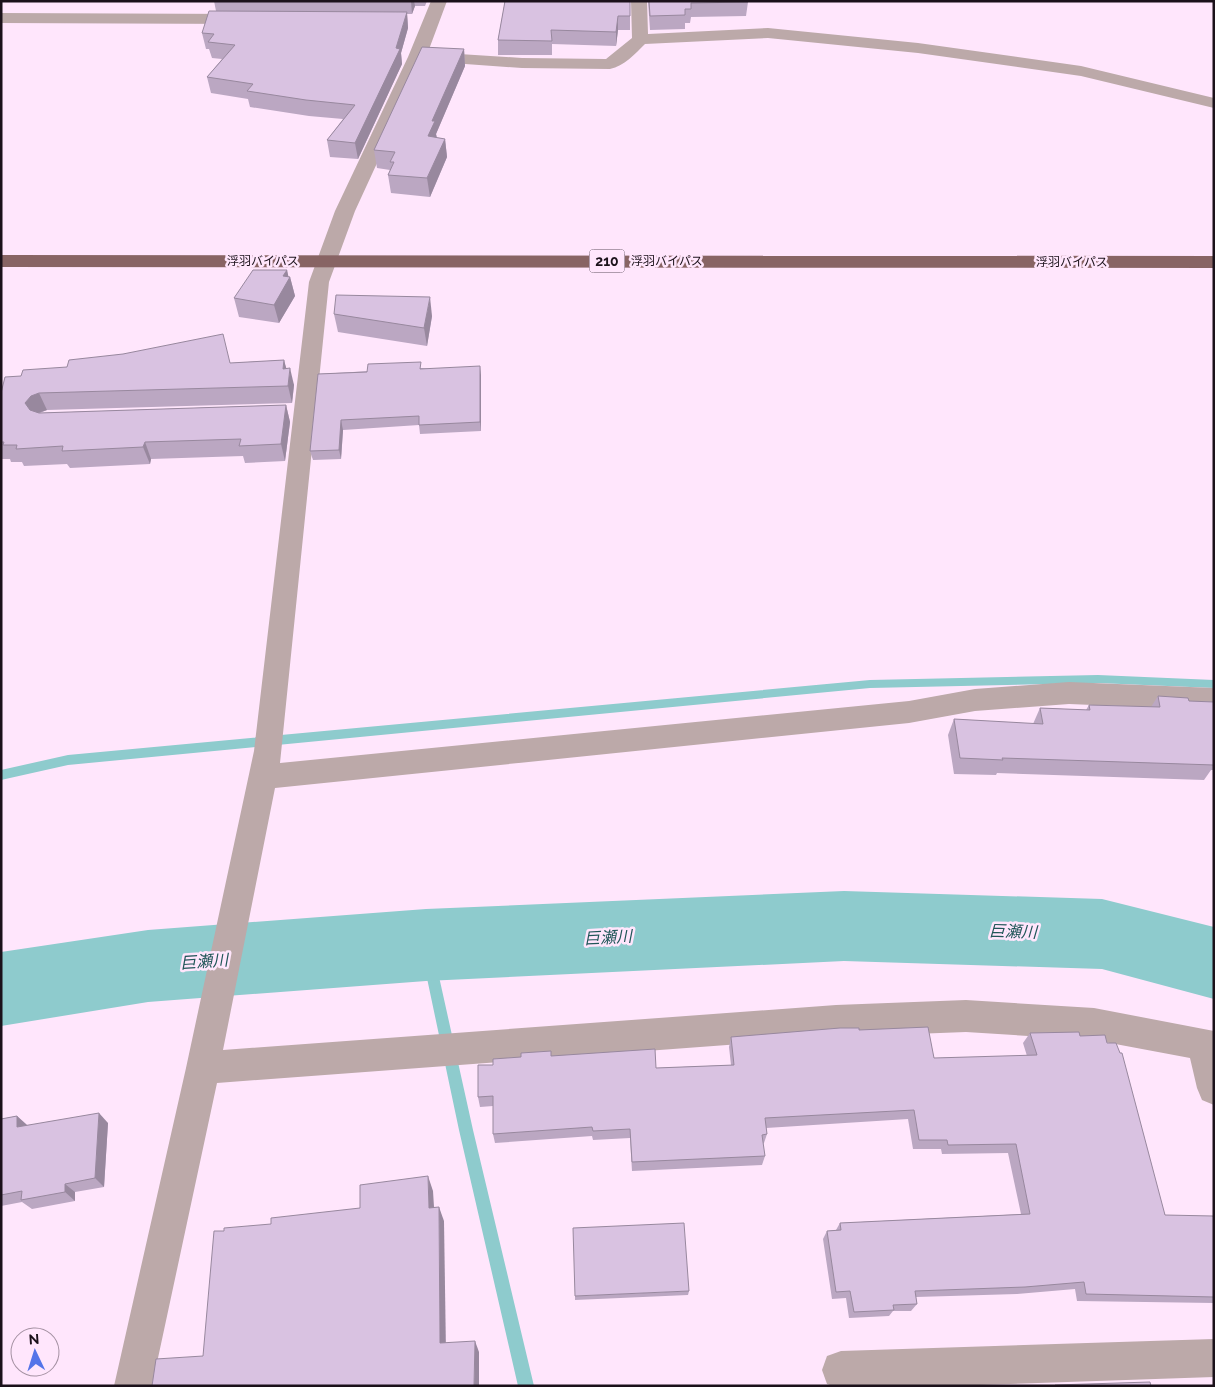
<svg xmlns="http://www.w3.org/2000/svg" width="1215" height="1387" font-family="Raleway,'Noto Sans JP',sans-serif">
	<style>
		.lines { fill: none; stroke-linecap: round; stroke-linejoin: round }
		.stream { fill: #8ecbcd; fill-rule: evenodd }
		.river { fill: #8ecbcd; fill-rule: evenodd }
		.minor { fill: #bca9a9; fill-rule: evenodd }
		.trunk { fill: #886464; fill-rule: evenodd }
		.wall { fill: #bba7c2 }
		.shaded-wall { fill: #98889e }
		.building { fill: #d9c2e1; stroke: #98889e }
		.labels { text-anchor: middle; stroke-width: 5; stroke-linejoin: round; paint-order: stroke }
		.far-street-label { font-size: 12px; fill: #1b111a; stroke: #ffe6fc }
		.shield { fill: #ffe6fc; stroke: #5f515e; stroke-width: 1 }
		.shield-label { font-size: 14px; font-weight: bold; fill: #1b111a }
		.water-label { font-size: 16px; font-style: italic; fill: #205658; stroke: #ffe6fc }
	</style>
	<rect width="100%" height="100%" fill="#ffe6fc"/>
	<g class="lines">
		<g class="stream">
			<path d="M1098 675 1214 680V688L1098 683 870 688 68 765 1 780V770L68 755 870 680Z"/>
			<path d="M426 939 431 941 432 945 473 1130 534 1386H518L459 1130 420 945 421 941Z"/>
		</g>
		<path class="river" d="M844 891 1102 899 1214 927V999L1102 969 844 961 426 981 148 1002 1 1026V952L148 930 426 909Z"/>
		<g class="minor">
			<path d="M431 1H447L428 52 522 58 606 59 632 38 631 1H647L648 34 768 28 918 43 1081 66 1214 98V108L1081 76 918 53 768 38 645 44C635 54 624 66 610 69L522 68 424 61 355 211 329 282 280 763 909 701 975 689 1069 682 1214 688V710L1069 704 975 711 909 723 275 788 223 1050 836 1005 966 1000 1094 1008 1214 1031V1105L1202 1100 1197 1088 1190 1058 1094 1040 966 1032 836 1037 217 1083 152 1386H114L186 1068 254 751 309 282 335 211 408 57Z"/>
			<path d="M1 13 244 14 250 15 252 19 250 23 244 24 1 23Z"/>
			<path d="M1214 1339V1377L949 1386H833L827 1384 822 1370 827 1356 841 1351Z"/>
		</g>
		<path class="trunk" d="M1 255 1214 256V268L1 267Z"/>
	</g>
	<g class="wall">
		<path d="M214 1H427L425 6H415L412 14H407L408 28 401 53 402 64 358 159 330 157 327 140 343 119 309 116 250 107 248 99 211 93 207 77 222 59 212 58 209 49H206L202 33 216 11Z"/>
		<path d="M505 1 630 16V30H618L616 46 552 44V55H498V40Z"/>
		<path d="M648 1H747L748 2 746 16 691 17 690 23H685V29L650 30Z"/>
		<path d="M464 49 465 66 436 134 437 138 445 139 447 157 430 197 391 193 388 175 390 170 377 168 374 150Z"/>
		<path d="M287 270 288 277H290L295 296 279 323 239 317 234 298Z"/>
		<path d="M334 314 432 316 427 346 338 332Z"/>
		<path d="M284 360 286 369 294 385 292 403 47 410 40 413 286 405 290 422 285 461 245 463 243 456 151 459 150 464 70 468 67 464 24 466 22 462H11L10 459H1V393L231 363Z"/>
		<path d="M422 368 481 375V431L420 434 419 425 343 430 341 459 313 460 310 451 318 374Z"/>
		<path d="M1158 696 1189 701 1214 702V770H1211L1204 780 997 773 996 775 954 774 948 735 954 719 1033 724 1040 708 1086 710 1089 705 1151 707Z"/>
		<path d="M859 1030 934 1058 1027 1056 1023 1043 1030 1033 1080 1036 1107 1043 1165 1215 1214 1218V1303L1077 1301 1075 1289 1017 1294 916 1297 917 1304 911 1311H893L889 1316 849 1318 846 1298 832 1299 823 1239 827 1231 836 1230 840 1223 1021 1214 1008 1153 942 1154 941 1149H913L908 1119 766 1128 767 1134 764 1143 763 1144 765 1156 762 1165 632 1171 630 1138 593 1140 592 1136 495 1143 493 1134V1106L480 1107 478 1097 493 1065 551 1056 656 1068 731 1065 729 1047 731 1037Z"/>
		<path d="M17 1116 27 1125 108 1123 104 1187 75 1192V1201L32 1209 22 1202 1 1206V1119Z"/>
		<path d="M689 1291 688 1295 575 1300V1296Z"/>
	</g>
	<g class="shaded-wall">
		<path d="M411 1H414L415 6 412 14Z"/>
		<path d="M407 12 408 28 401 53 402 64 358 159 355 143 396 48Z"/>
		<path d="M618 16V30L616 46V32Z"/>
		<path d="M464 49 465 66 436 134 437 139 428 136 432 121Z"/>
		<path d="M445 139 447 157 430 197 427 178Z"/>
		<path d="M287 270 289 279 290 277 295 296 279 323 274 305 283 276Z"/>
		<path d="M430 297 432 316 427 346 424 328Z"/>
		<path d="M284 360 289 378 283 369Z"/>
		<path d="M480 366 481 375V431L480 422Z"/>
		<path d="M290 368 294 385 292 403 288 386Z"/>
		<path d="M39 393 47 410 38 413 33 420 25 403 31 396Z"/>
		<path d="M286 405 290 422 285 461 281 444Z"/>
		<path d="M341 420 343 430 341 459 339 450Z"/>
		<path d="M145 442 151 459 150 464 143 447Z"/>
		<path d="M99 1113 108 1123 104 1187 95 1178Z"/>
		<path d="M17 1116 28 1126 17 1127Z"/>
		<path d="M428 1176 433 1191 435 1222 429 1208Z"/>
		<path d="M65 1184 75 1192V1201L65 1192Z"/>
		<path d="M439 1207 444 1221 446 1353 440 1343Z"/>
		<path d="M475 1341 479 1352V1386H474Z"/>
	</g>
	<g class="building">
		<path d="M505 1H630V16H618L616 32 551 30 552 41 498 40Z"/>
		<path d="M649 1H747L748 2 691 3V9H685V15L650 16Z"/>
		<path d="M209 11 407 12 396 48 400 49 355 143 327 140 355 105 306 100 247 91 253 84 207 77 235 45 208 42 214 34 202 33Z"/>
		<path d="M422 47 464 49 432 121H435L428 136 445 139 427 178 388 175 394 162H390L395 152 374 150Z"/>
		<path d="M253 270H287L283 276 290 277 274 305 234 298Z"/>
		<path d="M336 295 430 297 424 328 334 314Z"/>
		<path d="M223 334 230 363 284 360 283 369 290 368 288 386 39 393 31 396 25 403 30 410 39 413 286 405 281 444 239 446 241 439 145 442 143 447 62 451 63 446 16 449 17 445H3L4 442H1V393L5 377 21 376 23 370 67 367 69 360 123 354Z"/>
		<path d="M421 362 420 369 480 366V422L419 425V416L341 420 339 450 310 451 318 374 367 372 368 364Z"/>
		<path d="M1158 696 1188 698 1189 701 1214 702V765L1002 758 1003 760 960 758 954 719 1043 724 1040 708 1090 710 1089 705 1160 707Z"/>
		<path d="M928 1027 934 1058 1037 1055 1030 1033 1079 1032 1080 1036 1105 1035 1107 1043H1116L1120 1053H1122L1165 1215 1213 1216 1214 1218V1297L1086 1294 1084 1282 1025 1287 915 1291 917 1304 893 1305 894 1310 854 1312 850 1291 836 1292 827 1231 841 1230 840 1223 1030 1214 1016 1144 948 1145 947 1140H919L914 1110 765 1118 767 1134 762 1135 765 1156 632 1162 630 1129 593 1131 592 1127 493 1134V1096L478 1097V1065H493V1059L521 1057V1053L551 1051V1056L655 1049 656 1068 734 1065 731 1037 840 1028H859V1030Z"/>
		<path d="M99 1113 95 1178 65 1184V1192L21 1200 22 1191 1 1195V1119L17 1116V1127Z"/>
		<path d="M428 1176 429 1208 439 1207 440 1343 475 1341 474 1386H152L156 1359 203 1356 214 1231H224V1228L271 1224V1218L360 1208V1185Z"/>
		<path d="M684 1223 689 1291 575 1296 573 1228Z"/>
		<path d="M1150 1382 1151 1386H1055V1385Z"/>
	</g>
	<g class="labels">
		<g class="far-street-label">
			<text x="263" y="265">浮羽バイパス</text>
			<text x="667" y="265">浮羽バイパス</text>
			<text x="1072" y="266">浮羽バイパス</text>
		</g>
		<rect class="shield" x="589.5" y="249.5" width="35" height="23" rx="4"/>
		<g class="shield-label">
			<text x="607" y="266">210</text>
		</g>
		<g class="water-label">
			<text transform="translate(1013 931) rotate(2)" y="6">巨瀬川</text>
			<text transform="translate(608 937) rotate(-3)" y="6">巨瀬川</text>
			<text transform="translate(204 961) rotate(-4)" y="6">巨瀬川</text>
		</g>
	</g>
	<rect width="1215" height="1387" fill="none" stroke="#1b111a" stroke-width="5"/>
	<g transform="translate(35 1352) rotate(356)"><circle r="24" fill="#ffe6fc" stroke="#a491a2"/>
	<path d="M0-4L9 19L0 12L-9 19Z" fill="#5474e9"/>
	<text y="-8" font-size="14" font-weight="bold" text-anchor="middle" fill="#1b111a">N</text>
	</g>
</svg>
